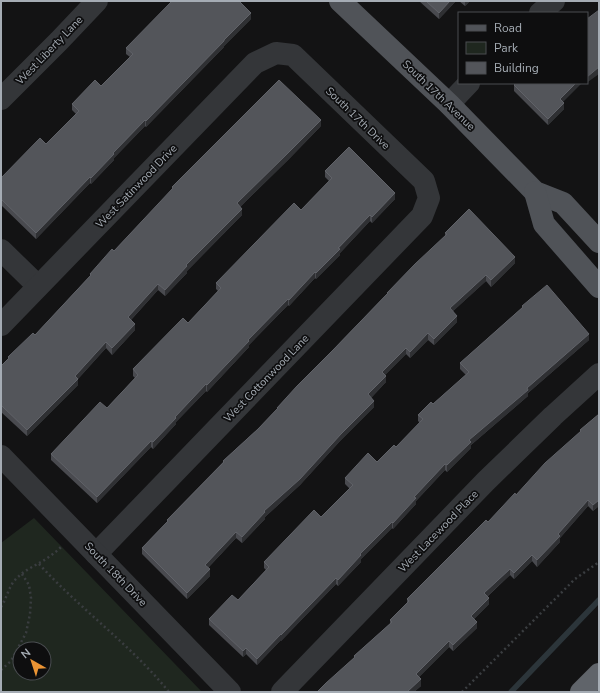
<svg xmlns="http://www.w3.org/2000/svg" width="600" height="693" font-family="'Nunito Sans',sans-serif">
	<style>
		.green { fill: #1f271f; fill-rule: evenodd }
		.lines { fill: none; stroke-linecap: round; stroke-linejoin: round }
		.stream { stroke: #2c353a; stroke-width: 5.5 }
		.path { stroke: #3a3d40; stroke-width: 2.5; stroke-dasharray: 2 3; stroke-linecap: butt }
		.minor { stroke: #343639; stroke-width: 22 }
		.major { stroke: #505358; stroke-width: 22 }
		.highway { stroke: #60646a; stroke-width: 22 }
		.wall { fill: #494a4f }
		.shaded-wall { fill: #2f3033 }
		.building { fill: #53555a; stroke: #606268 }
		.labels { text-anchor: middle; stroke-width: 3.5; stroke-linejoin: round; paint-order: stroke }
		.street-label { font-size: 11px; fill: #a5acb4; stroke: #0e0e0f }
	</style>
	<rect width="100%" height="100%" fill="#131314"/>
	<path class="green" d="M34 518 202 692H1V543ZM20 649H44V673H20Z"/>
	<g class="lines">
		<path class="stream" d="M511 692 599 600"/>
		<g class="path">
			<path d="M39 564C80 609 131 645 169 692"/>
			<path d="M1 607C7 598 8 588 15 580 22 572 32 567 41 562 48 558 55 553 61 547"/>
			<path d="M1 670 11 661 26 633 30 614 31 598 29 585 22 574"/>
			<path d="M462 692 575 579 599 562"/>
		</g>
		<g class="minor">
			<path d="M540 13 554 1"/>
			<path d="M1 99 59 41 97 1"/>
			<path d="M449 104 469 83"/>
			<path d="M1 250 38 286"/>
			<path d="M1 325 255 63 276 53 293 55 424 181 429 198 422 216 96 554"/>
			<path d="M1 456 230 692"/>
			<path d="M282 692 486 481 553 416 599 374"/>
		</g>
		<g class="major">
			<path d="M340 1 449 104 535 192 563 203 599 242"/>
			<path d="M535 192 544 224 599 287"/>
		</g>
		<path class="highway" d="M581 692 599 674"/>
	</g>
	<g class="wall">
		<path d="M419 1H456L439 19Z"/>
		<path d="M459 1H470L465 6Z"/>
		<path d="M251 19 224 46V47L146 127 145 126 114 158V160L91 184 90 183 36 239 1 205V178L46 144 76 114 72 110V104L101 86 130 57 126 54V48Z"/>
		<path d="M514 85 563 102 564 109 548 125 514 91Z"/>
		<path d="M321 126 288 160 240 207 242 215 187 271V273L165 296 158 290 131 320 135 330 112 355 106 348 78 379V385L27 436 1 412V366L8 359V357L35 335 90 276V274L114 251 172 190V187Z"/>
		<path d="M325 171 395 199 372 223 370 221 340 253V255L316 279 315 278 289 306 288 305 249 345V347L207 392 206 391 176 422V424L153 449 151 447 97 503 51 460V454L107 408 135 378 133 376V369L188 323 218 291 216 289V283L301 210 329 181 325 177Z"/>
		<path d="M445 233 515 263 491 287 486 281 453 311 457 322 434 345 428 340 410 358 406 354 385 375 386 382 371 398 374 407 341 440 300 485 265 517V519L242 543 236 538 208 568 210 576 187 599 142 554V548L167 522V520L223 462V461L258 429 277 409V408L387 294V293L445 236Z"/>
		<path d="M522 306 589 340 528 393V396L471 445V448L447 472 445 470 416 501V504L393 529 392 528 361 559V562L338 586 336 584 281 641V640L257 665 246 654 243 657 209 625V619L238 600 266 570 264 568V562L321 517 350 489 345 484V478L377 462 396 447 420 423 418 421V415L433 404 466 375 460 369V363L522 308Z"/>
		<path d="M599 414V506L593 511 588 506 560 538V542L537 567 532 561 514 579 510 575 488 596 489 604 474 619 477 628 453 651 449 647 419 677 421 686 414 692H317L354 658V656L390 624V620L407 603V599L516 495 580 432V430Z"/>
	</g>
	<g class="shaded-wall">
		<path d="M450 1H456L439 19V13Z"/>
		<path d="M465 1H470L465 6Z"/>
		<path d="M251 13V19L224 46V47L146 127V121L224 40Z"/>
		<path d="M599 67V74L585 84V83H587V77Z"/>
		<path d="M576 83H582L560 105V99Z"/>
		<path d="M564 103V109L548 125V119Z"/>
		<path d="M145 120V126L114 158V160L91 184V178L113 153Z"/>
		<path d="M321 120V126L288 160 237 210V203Z"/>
		<path d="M90 177V183L36 239V233Z"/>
		<path d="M395 193V199L372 223V217Z"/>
		<path d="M242 209V215L187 271V273L165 296V290L186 265Z"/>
		<path d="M370 215V221L340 253V255L316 279V273Z"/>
		<path d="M515 257V263L491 287V280Z"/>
		<path d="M315 272V278L289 306V300Z"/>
		<path d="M486 275V281L450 314V308Z"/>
		<path d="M158 284V290L128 323V317Z"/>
		<path d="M288 299V305L249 345V347L207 392V385L248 340Z"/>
		<path d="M457 316V322L434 345V339Z"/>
		<path d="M135 324V330L112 355V348Z"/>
		<path d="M428 333V340L410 358V352Z"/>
		<path d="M589 334V340L528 393V396L471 445V448L447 472V465L469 440 527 388Z"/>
		<path d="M106 342V348L78 379V385L27 436V430Z"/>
		<path d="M406 348V354L382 378V372Z"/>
		<path d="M386 376V382L368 401V394Z"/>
		<path d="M206 384V391L176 422V424L153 449V442L175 417Z"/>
		<path d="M374 401V407L341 440 300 485 265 517V519L242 543V537L264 511Z"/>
		<path d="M151 441V447L97 503V497Z"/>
		<path d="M445 464V470L416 501V504L393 529V523L414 497Z"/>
		<path d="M588 500V506L560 538V542L537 567V560L558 534Z"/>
		<path d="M599 500V506L593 511V505Z"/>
		<path d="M392 522V528L361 559V562L338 586V580L360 554Z"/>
		<path d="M236 532V538L205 571V565Z"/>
		<path d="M532 555V561L514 579V573Z"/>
		<path d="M210 569V576L187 599V593Z"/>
		<path d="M510 569V575L484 599V593Z"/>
		<path d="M336 578V584L281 641V635Z"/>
		<path d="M489 598V604L471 622V616Z"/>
		<path d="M477 622V628L453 651V645Z"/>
		<path d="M281 634V640L257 665V659Z"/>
		<path d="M449 641V647L416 680V674Z"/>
		<path d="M246 648V654L243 657V651Z"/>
		<path d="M421 679V686L414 692H407Z"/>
	</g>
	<g class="building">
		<path d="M172 1H239L251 13 224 40V41L146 121 145 120 113 153 114 154 91 178 90 177 36 233 1 199V178L40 138 46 144 79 111 72 104 95 80 101 86 133 54 126 48Z"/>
		<path d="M426 1H450L439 13Z"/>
		<path d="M599 10V67L587 77V19Z"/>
		<path d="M279 80 321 120 288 153 237 203 242 209 186 265 187 266 165 290 158 284 128 317 135 324 112 348 106 342 75 376 78 379 27 430 1 405V366L9 358 8 357 33 333 35 335 91 275 90 274 112 249 114 251 173 188 172 187Z"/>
		<path d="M516 83H576L560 99 564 103 548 119 514 85Z"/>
		<path d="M349 147 395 193 372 217 370 215 338 248 340 249 316 273 315 272 289 300 288 299 248 340 249 341 207 385 206 384 175 417 176 418 153 442 151 441 97 497 51 454 100 402 107 408 138 375 133 369 183 318 188 323 221 288 216 283 294 203 301 210 332 178 325 171Z"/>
		<path d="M469 209 515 257 491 280 486 275 450 308 457 316 434 339 428 333 410 352 406 348 382 372 386 376 368 394 374 401 341 434 300 479 264 511 265 512 242 537 236 532 205 565 210 569 187 593 142 548 168 521 167 520 224 462 223 461 258 429 278 408H277L297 386 333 350 388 293H387L415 264 447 234 445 233Z"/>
		<path d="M547 285 589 334 527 388 528 390 469 440 471 442 447 465 445 464 414 497 416 498 393 523 392 522 360 554 361 555 338 580 336 578 281 635V634L257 659 246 648 243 651 209 619 232 595 238 600 269 567 264 562 314 510 321 517 353 485 345 478 368 453 377 462 394 445 396 447 423 419 418 415 431 402 433 404 469 372 460 363 523 307 522 306Z"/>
		<path d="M599 414V500L593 505 588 500 558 534 560 536 537 560 532 555 514 573 510 569 484 593 489 598 471 616 477 622 453 645 449 641 416 674 421 679 407 692H317L326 683 355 657 354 656 392 622 390 620 409 601 407 599 486 520 488 522 515 493 516 495 545 463 581 431 580 430Z"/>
	</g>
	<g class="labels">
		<g class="street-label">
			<text transform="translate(49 50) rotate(-46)" y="4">West Liberty Lane</text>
			<text transform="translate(439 95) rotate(44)" y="4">South 17th Avenue</text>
			<text transform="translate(358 118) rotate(44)" y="4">South 17th Drive</text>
			<text transform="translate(136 186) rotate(-46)" y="4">West Satinwood Drive</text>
			<text transform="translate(266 378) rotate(-46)" y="4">West Cottonwood Lane</text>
			<text transform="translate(438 531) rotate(-46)" y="4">West Lacewood Place</text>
			<text transform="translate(116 574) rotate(46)" y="4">South 18th Drive</text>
		</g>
	</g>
	<rect width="600" height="693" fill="none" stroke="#a5acb4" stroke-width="4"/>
	<rect x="458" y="12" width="130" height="72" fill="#0e0e0f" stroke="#4a4d51"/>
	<rect x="466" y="25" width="20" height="6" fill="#505358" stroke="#4a4d51"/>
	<text x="494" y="32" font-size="12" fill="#a5acb4">Road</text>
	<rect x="466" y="42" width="20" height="12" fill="#1f271f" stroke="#4a4d51"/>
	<text x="494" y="52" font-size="12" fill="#a5acb4">Park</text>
	<rect x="466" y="62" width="20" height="12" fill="#53555a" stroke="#4a4d51"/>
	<text x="494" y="72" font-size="12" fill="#a5acb4">Building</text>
	<g transform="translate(32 661) rotate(321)"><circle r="19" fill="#0e0e0f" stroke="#4a4d51"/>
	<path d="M0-3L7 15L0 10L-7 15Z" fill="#eb9434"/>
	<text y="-6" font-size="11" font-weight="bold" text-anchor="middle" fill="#a5acb4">N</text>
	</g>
</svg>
